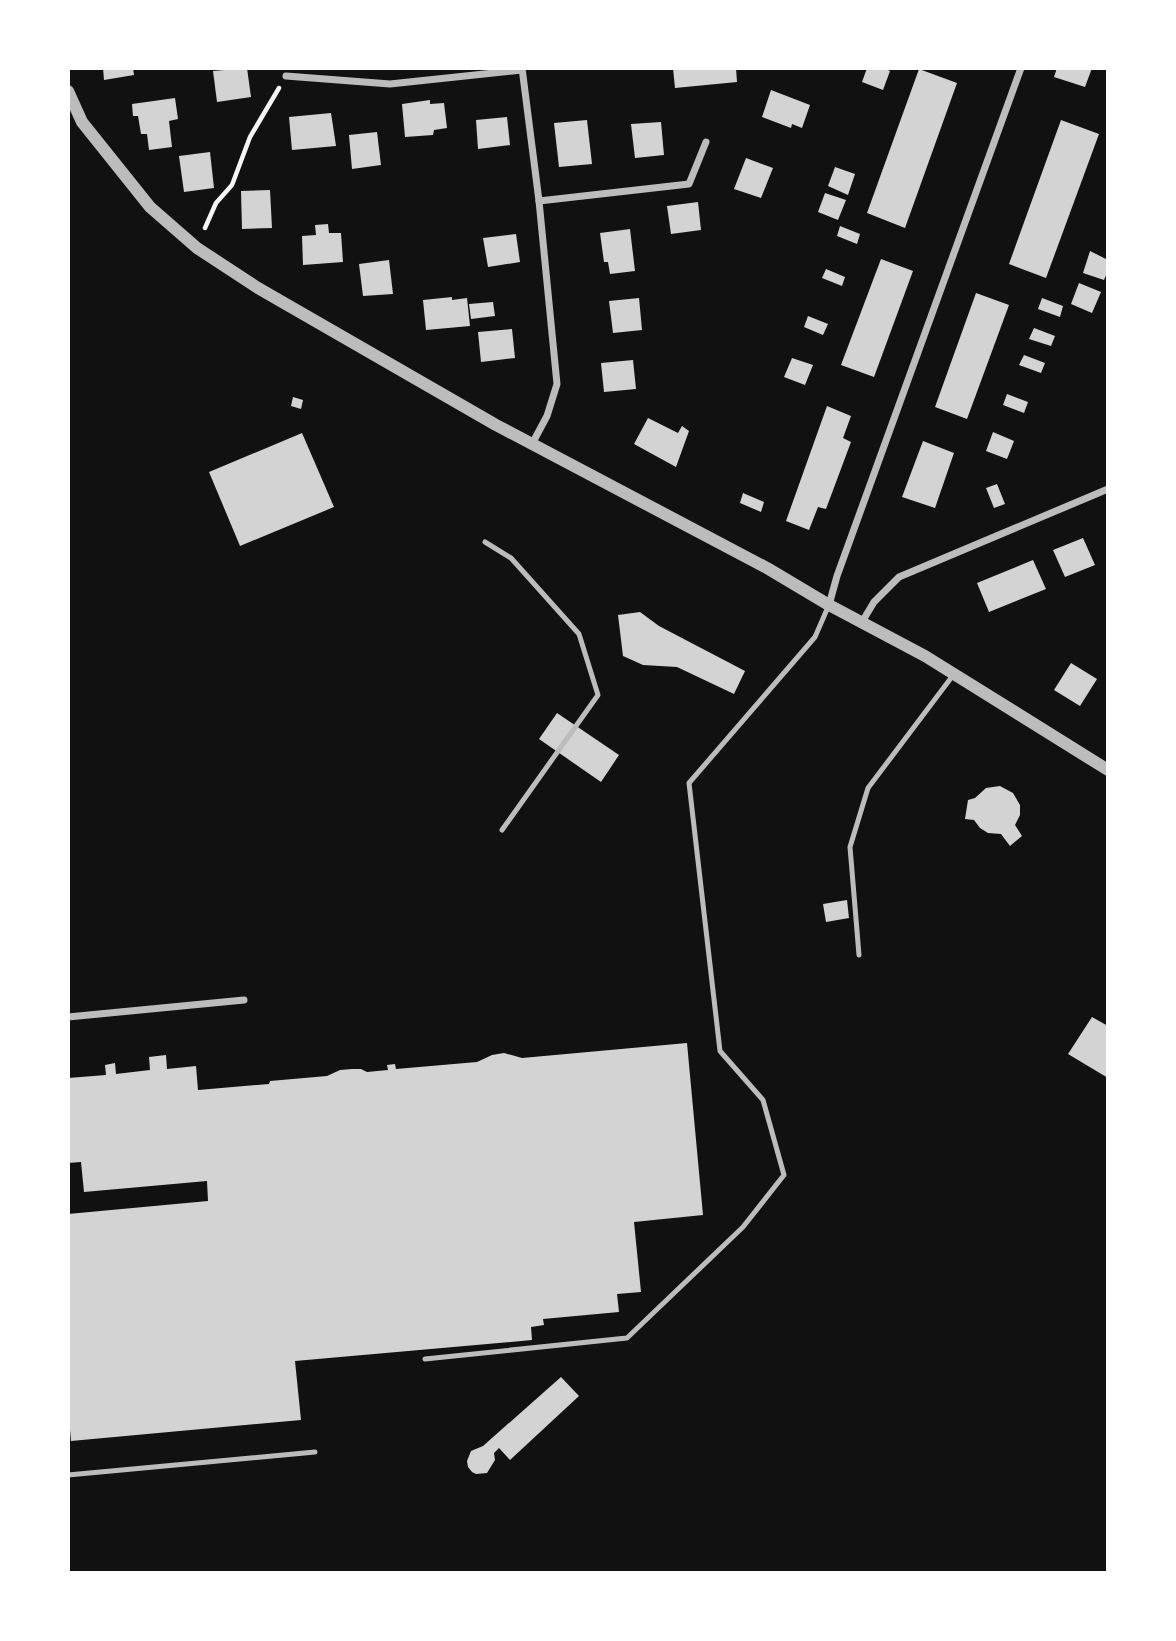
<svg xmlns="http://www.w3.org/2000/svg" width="1176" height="1641" font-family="Karla,sans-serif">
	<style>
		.building { fill: #d3d3d3 }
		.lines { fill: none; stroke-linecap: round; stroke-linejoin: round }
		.path { stroke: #f5f5f5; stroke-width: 4.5 }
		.service { stroke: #bcbcbc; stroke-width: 5 }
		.minor { stroke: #bcbcbc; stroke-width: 7 }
		.tertiary { stroke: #bcbcbc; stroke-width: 12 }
	</style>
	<rect width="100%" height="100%" fill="#111"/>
	<g class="building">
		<path d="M103 68H133L134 75 104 80Z"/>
		<path d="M247 68 251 97 217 102 213 71Z"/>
		<path d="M673 68H736L737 82 675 88Z"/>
		<path d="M867 68H884L890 71 883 90 862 82Z"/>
		<path d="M1057 68H1092L1085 87 1054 77Z"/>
		<path d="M919 69 957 83 905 228 867 213Z"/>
		<path d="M771 90 810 105 802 128 792 124 791 128 762 117Z"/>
		<path d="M175 98 178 119 169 121 172 147 149 150 147 134H141L138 116H133L132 104Z"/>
		<path d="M430 100V104L444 103 447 128 434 130 433 135 405 137 402 104Z"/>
		<path d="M331 113 336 146 292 150 289 117Z"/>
		<path d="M507 117 510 145 478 149 476 120Z"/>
		<path d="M587 120 592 164 559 167 554 123Z"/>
		<path d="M1061 120 1099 134 1046 278 1009 264Z"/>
		<path d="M661 122 664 155 635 158 631 124Z"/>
		<path d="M377 132 381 165 352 169 349 135Z"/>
		<path d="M210 152 214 188 184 192 179 156Z"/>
		<path d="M746 158 773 168 761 198 734 189Z"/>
		<path d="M835 167 855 174 848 195 828 186Z"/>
		<path d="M270 190 272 228 242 229 241 191Z"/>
		<path d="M825 193 846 200 838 220 818 212Z"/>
		<path d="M698 202 701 230 671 234 667 206Z"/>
		<path d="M328 224 329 233H341L343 262 303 265 302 236 316 235 315 225Z"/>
		<path d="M840 226 860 234 857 244 837 236Z"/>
		<path d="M630 229 635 271 610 274 608 262H604L600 233Z"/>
		<path d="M516 234 520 262 488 267 483 238Z"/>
		<path d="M1090 251 1108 260V271L1104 280 1083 273Z"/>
		<path d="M881 259 913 271 874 377 841 365Z"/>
		<path d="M389 260 393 294 363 296 359 264Z"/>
		<path d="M826 269 845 277 842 286 822 278Z"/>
		<path d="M1079 283 1101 292 1092 313 1071 304Z"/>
		<path d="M976 293 1009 305 967 419 935 407Z"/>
		<path d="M452 297V300L467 298 470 326 426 330 423 300Z"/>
		<path d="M639 298 642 330 613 333 609 301Z"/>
		<path d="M1042 298 1063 306 1060 317 1038 309Z"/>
		<path d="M493 302 495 316 471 319 469 304Z"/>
		<path d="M808 316 828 324 823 335 804 327Z"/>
		<path d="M1034 328 1055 336 1051 346 1029 339Z"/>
		<path d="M512 329 515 358 481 362 478 332Z"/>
		<path d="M1024 355 1045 363 1041 373 1019 365Z"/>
		<path d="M792 358 813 365 805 385 784 377Z"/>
		<path d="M633 360 636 389 604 392 601 363Z"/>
		<path d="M1007 394 1028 402 1024 413 1003 405Z"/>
		<path d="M293 397 303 400 301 409 291 406Z"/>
		<path d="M827 406 851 416 843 438 851 442 826 509 818 507 809 530 786 521Z"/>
		<path d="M648 418 678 433 682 426 689 431 676 467 634 444Z"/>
		<path d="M993 432 1014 441 1007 459 986 451Z"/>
		<path d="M302 433 334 507 240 546 209 472Z"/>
		<path d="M923 441 954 453 935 508 902 497Z"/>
		<path d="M997 484 1005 504 994 508 986 488Z"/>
		<path d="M743 493 764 502 761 512 740 503Z"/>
		<path d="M1083 538 1095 565 1065 577 1053 550Z"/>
		<path d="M1033 560 1046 589 989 612 977 583Z"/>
		<path d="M640 612 659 626 745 671 734 694 677 667 643 665 623 656 618 615Z"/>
		<path d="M1071 663 1097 679 1080 706 1054 690Z"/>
		<path d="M557 713 619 755 601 782 539 739Z"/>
		<path d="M1000 786 1013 793 1020 805V815L1015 825 1022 836 1010 846 1001 834 988 833 980 828 974 820 965 819 968 800 975 798 986 788Z"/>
		<path d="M847 900 849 918 826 922 823 904Z"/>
		<path d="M1092 1017 1108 1026V1078L1068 1054Z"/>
		<path d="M687 1043 703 1215 634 1222 641 1292 617 1294 619 1312 543 1319 544 1325 531 1327 532 1340 295 1361 301 1420 71 1441 68 1406V1214L208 1201 207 1181 84 1192 81 1162 68 1163V1078L106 1075 105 1065 115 1063 116 1074 150 1070 149 1057 166 1055 167 1069 196 1066 198 1090 269 1084 270 1081 327 1076 340 1070 352 1069H361L367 1072 388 1070 387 1065 395 1064 396 1069 477 1062 492 1055 504 1053 522 1058Z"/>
		<path d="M561 1377 579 1396 510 1460 499 1448 494 1453 495 1460 487 1473 476 1474 472 1472 468 1467 467 1461 471 1451 483 1446Z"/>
	</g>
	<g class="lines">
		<path class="path" d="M205 228 216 203 232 185 250 137 279 88"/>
		<g class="service">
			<path d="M485 542 511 558 579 634 598 695 502 830"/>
			<path d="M859 955 850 847 868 788 954 674"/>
			<path d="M425 1359 627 1338 743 1227 784 1175 763 1100 720 1051 689 783 815 637 828 607"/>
			<path d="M68 1475 315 1452"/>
		</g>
		<g class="minor">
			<path d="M522 68 539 201 557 384 547 416 532 444"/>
			<path d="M286 76 390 84 522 70"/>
			<path d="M539 201 689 184 706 142"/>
			<path d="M829 605 837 576 1021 68"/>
			<path d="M862 622 874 602 899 577 1108 489"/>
			<path d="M68 1017 244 1000"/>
		</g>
		<path class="tertiary" d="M68 91 82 122 150 207 197 248 258 288 496 425 767 568 829 605 925 656 1108 770"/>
	</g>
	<rect width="1176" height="1641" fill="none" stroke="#ffffff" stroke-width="140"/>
</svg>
